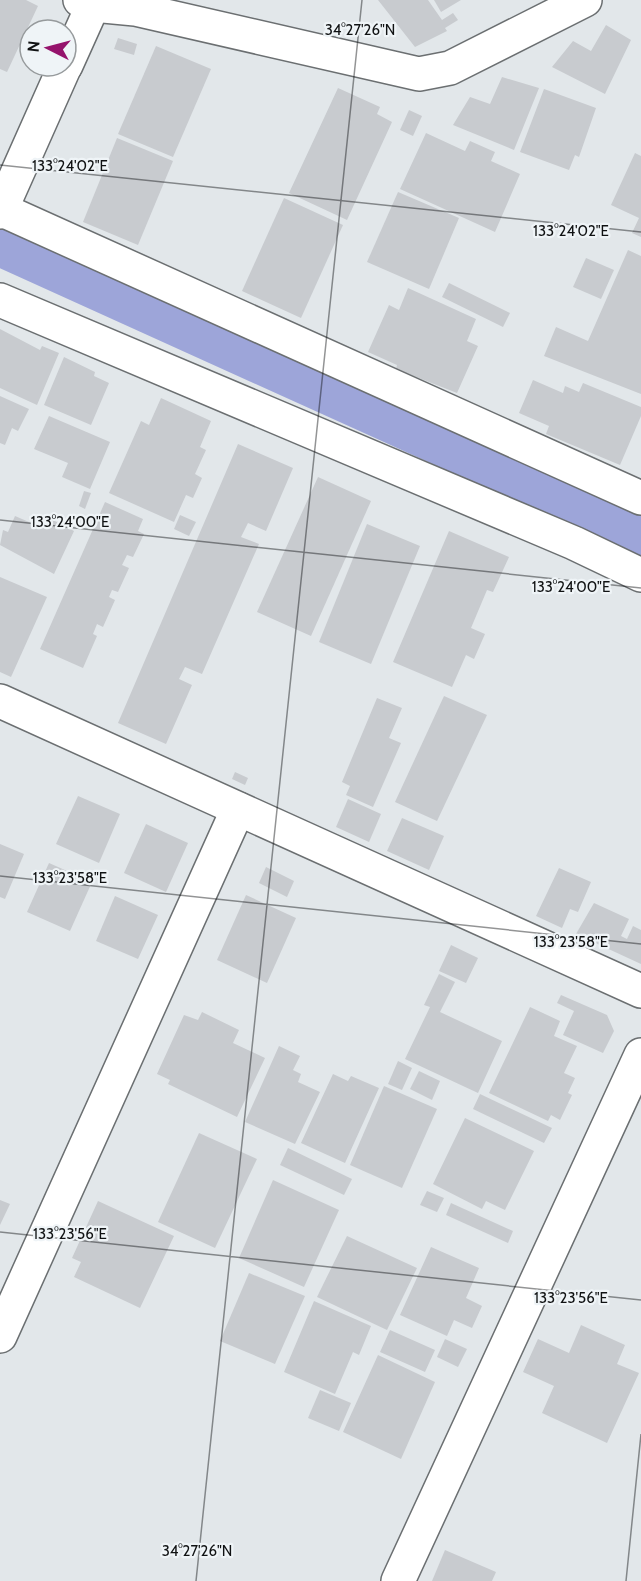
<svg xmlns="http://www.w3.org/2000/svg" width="641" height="1581" font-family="Cabin,sans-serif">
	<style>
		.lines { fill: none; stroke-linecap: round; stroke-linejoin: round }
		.canal { stroke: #9da5d9; stroke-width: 48 }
		.building { fill: #c8cbcf }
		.street-casing { stroke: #6b6f71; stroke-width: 36 }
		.street { stroke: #fff; stroke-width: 33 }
		.ticks { fill: none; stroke: #101213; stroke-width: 1.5; stroke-opacity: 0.45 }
		.ticks-label { font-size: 15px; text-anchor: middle; fill: #101213; stroke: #eff4f7; stroke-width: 4.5; stroke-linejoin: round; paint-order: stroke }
	</style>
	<rect width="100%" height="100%" fill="#e2e7ea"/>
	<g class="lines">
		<path class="canal" d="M0 242 641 532"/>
	</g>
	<g class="building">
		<path d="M0 0H26L38 6 7 72 0 69Z"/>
		<path d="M378 0H428L442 20 453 13 458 20 445 28 447 31 415 47Z"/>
		<path d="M434 0H461L441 12Z"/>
		<path d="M606 25 631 40 605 94 552 67 573 41 591 51Z"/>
		<path d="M118 38 137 44 134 55 114 49Z"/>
		<path d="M156 46 211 69 173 157 118 134Z"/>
		<path d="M502 77 539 88 514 150 453 125 470 97 490 104Z"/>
		<path d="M338 88 380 107 377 114 392 122 347 220 289 193Z"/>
		<path d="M544 89 596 108 579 157 575 155 569 170 520 152Z"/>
		<path d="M409 110 422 116 413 136 400 130Z"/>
		<path d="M426 133 465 151 470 141 495 152 491 161 520 174 495 232 400 189Z"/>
		<path d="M117 138 173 161 138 245 83 222Z"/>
		<path d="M635 153 641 156V237L632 233 639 218 611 205Z"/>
		<path d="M398 192 459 218 429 289 367 262Z"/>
		<path d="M284 198 343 225 301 318 242 291Z"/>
		<path d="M628 250 641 256V394L544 356 556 327 588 341Z"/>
		<path d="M586 258 614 270 601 299 573 287Z"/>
		<path d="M449 283 510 313 503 327 442 297Z"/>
		<path d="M408 288 476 319 467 341 478 346 457 393 396 369 397 365 368 352 389 305 399 310Z"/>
		<path d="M0 329 40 350 42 346 59 353 37 405 0 388Z"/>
		<path d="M64 357 95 372 94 376 109 383 91 425 44 405Z"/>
		<path d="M533 380 563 393 565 386 579 392 583 383 641 407V416L620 465 546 434 549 426 519 413Z"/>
		<path d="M0 396 29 409 18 431 12 428 5 445 0 443Z"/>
		<path d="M161 398 211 421 200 447 206 450 195 474 202 478 193 498 186 495 174 522 109 493 141 421 149 425Z"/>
		<path d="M49 416 110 442 90 489 62 477 68 463 34 449Z"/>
		<path d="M238 444 293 468 266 531 248 523 241 537 259 544 202 674 185 667 179 679 192 685 166 744 118 723Z"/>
		<path d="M318 477 371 501 311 636 257 612Z"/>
		<path d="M84 491 91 493 85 509 79 506Z"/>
		<path d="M105 502 143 519 138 531 144 534 133 557 127 555 122 565 129 568 118 592 112 590 109 597 115 600 103 627 97 624 93 634 97 636 83 668 40 649Z"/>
		<path d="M41 514 74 531 54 574 0 545 3 530 8 532 15 516 36 525Z"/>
		<path d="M180 515 196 522 189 536 174 529Z"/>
		<path d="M367 524 420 546 371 664 319 642Z"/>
		<path d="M449 531 509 557 493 592 487 590 471 628 485 634 474 659 466 655 452 687 393 662Z"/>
		<path d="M0 577 47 597 11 677 0 672Z"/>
		<path d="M444 696 487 715 437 821 395 802Z"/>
		<path d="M377 698 402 708 389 738 401 743 373 807 346 795 350 786 342 782Z"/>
		<path d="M235 772 248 778 245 785 232 779Z"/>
		<path d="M78 796 120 814 99 863 56 844Z"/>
		<path d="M348 799 381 814 369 842 336 827Z"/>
		<path d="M402 818 444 836 429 870 387 851Z"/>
		<path d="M146 824 188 843 166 892 124 873Z"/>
		<path d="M0 844 24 854 5 899 0 897Z"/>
		<path d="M49 863 92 882 70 931 27 912Z"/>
		<path d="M266 867 294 881 287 897 259 883Z"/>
		<path d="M559 868 591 882 578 912 570 909 562 928 536 916Z"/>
		<path d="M246 895 296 918 267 983 217 960Z"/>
		<path d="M115 896 158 915 138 959 96 941Z"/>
		<path d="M594 903 629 919 621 936 627 939 633 926 641 930V964L576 934Z"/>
		<path d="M451 945 478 958 466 983 439 971Z"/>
		<path d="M439 974 455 982 440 1012 502 1041 478 1093 405 1059 430 1007 424 1005Z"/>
		<path d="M561 995 607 1015 614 1031 603 1053 563 1035 574 1011 557 1003Z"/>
		<path d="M530 1007 560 1021 554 1036 577 1046 564 1073 575 1078 568 1093 572 1095 560 1120 551 1115 548 1121 489 1093Z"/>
		<path d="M202 1012 239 1030 233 1043 265 1058 237 1117 168 1084 170 1080 157 1074 184 1015 198 1020Z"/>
		<path d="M279 1046 300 1056 293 1070 301 1074 298 1082 320 1092 295 1144 245 1122Z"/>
		<path d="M398 1061 412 1068 402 1090 388 1084Z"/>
		<path d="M419 1071 440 1081 432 1100 410 1089Z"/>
		<path d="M333 1074 348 1081 351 1076 379 1088 345 1163 301 1143Z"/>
		<path d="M384 1086 437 1109 402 1188 350 1165Z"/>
		<path d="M480 1094 552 1128 544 1143 473 1109Z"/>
		<path d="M465 1118 534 1151 505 1210 486 1201 482 1209 433 1184Z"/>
		<path d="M199 1133 257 1159 215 1248 158 1222Z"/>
		<path d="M288 1148 352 1179 344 1195 280 1165Z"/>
		<path d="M273 1180 339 1210 304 1287 239 1258Z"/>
		<path d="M427 1191 444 1198 437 1212 420 1205Z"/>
		<path d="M0 1200 10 1204 0 1225Z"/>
		<path d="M98 1201 174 1236 140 1308 74 1277 81 1262 72 1258Z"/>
		<path d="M451 1203 513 1231 508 1243 446 1215Z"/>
		<path d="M347 1236 417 1268 387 1330 317 1297Z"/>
		<path d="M431 1247 479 1268 466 1298 482 1306 472 1328 454 1320 447 1336 400 1315Z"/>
		<path d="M249 1273 305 1296 275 1364 220 1341Z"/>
		<path d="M314 1301 371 1326 359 1355 353 1352 335 1394 284 1372Z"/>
		<path d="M581 1325 625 1345 617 1364 639 1373 607 1443 542 1413 554 1386 523 1372 538 1339 569 1353Z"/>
		<path d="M390 1330 435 1350 425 1372 380 1352Z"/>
		<path d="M445 1339 467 1349 458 1367 437 1357Z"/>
		<path d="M378 1355 435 1382 401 1459 343 1432Z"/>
		<path d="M320 1390 351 1403 339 1431 308 1418Z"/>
		<path d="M445 1550 496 1572 492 1581H432Z"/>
	</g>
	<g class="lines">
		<g class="street-casing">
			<g id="street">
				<path d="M80 0 93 5 135 9 419 74 450 68 585 0"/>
				<path d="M66 65 93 5"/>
				<path d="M0 209 641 498"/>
				<path d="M0 212 65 66"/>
				<path d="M0 300 574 543 641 575"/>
				<path d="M0 701 641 991"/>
				<path d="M0 1336 238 809"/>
				<path d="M398 1581 641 1055"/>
			</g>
		</g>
		<use href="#street" class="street"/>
	</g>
	<path class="ticks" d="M0 165 641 232M0 520 641 588M0 876 641 944M0 1232 641 1300M196 1581 362 0M626 1581 641 1434"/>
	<g class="ticks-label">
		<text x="360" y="35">34°27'26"N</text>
		<text x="70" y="171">133°24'02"E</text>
		<text x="571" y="236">133°24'02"E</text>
		<text x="70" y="527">133°24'00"E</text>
		<text x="571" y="592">133°24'00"E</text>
		<text x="70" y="883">133°23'58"E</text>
		<text x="571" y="947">133°23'58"E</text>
		<text x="70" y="1239">133°23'56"E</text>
		<text x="571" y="1303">133°23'56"E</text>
		<text x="197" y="1556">34°27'26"N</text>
	</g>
	<g transform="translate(48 48) rotate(276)"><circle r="28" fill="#eff4f7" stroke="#969a9c" stroke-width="1.5"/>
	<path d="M0-4.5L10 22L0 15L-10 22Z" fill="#95136c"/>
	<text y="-9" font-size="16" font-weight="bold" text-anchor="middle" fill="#101213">N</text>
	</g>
</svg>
